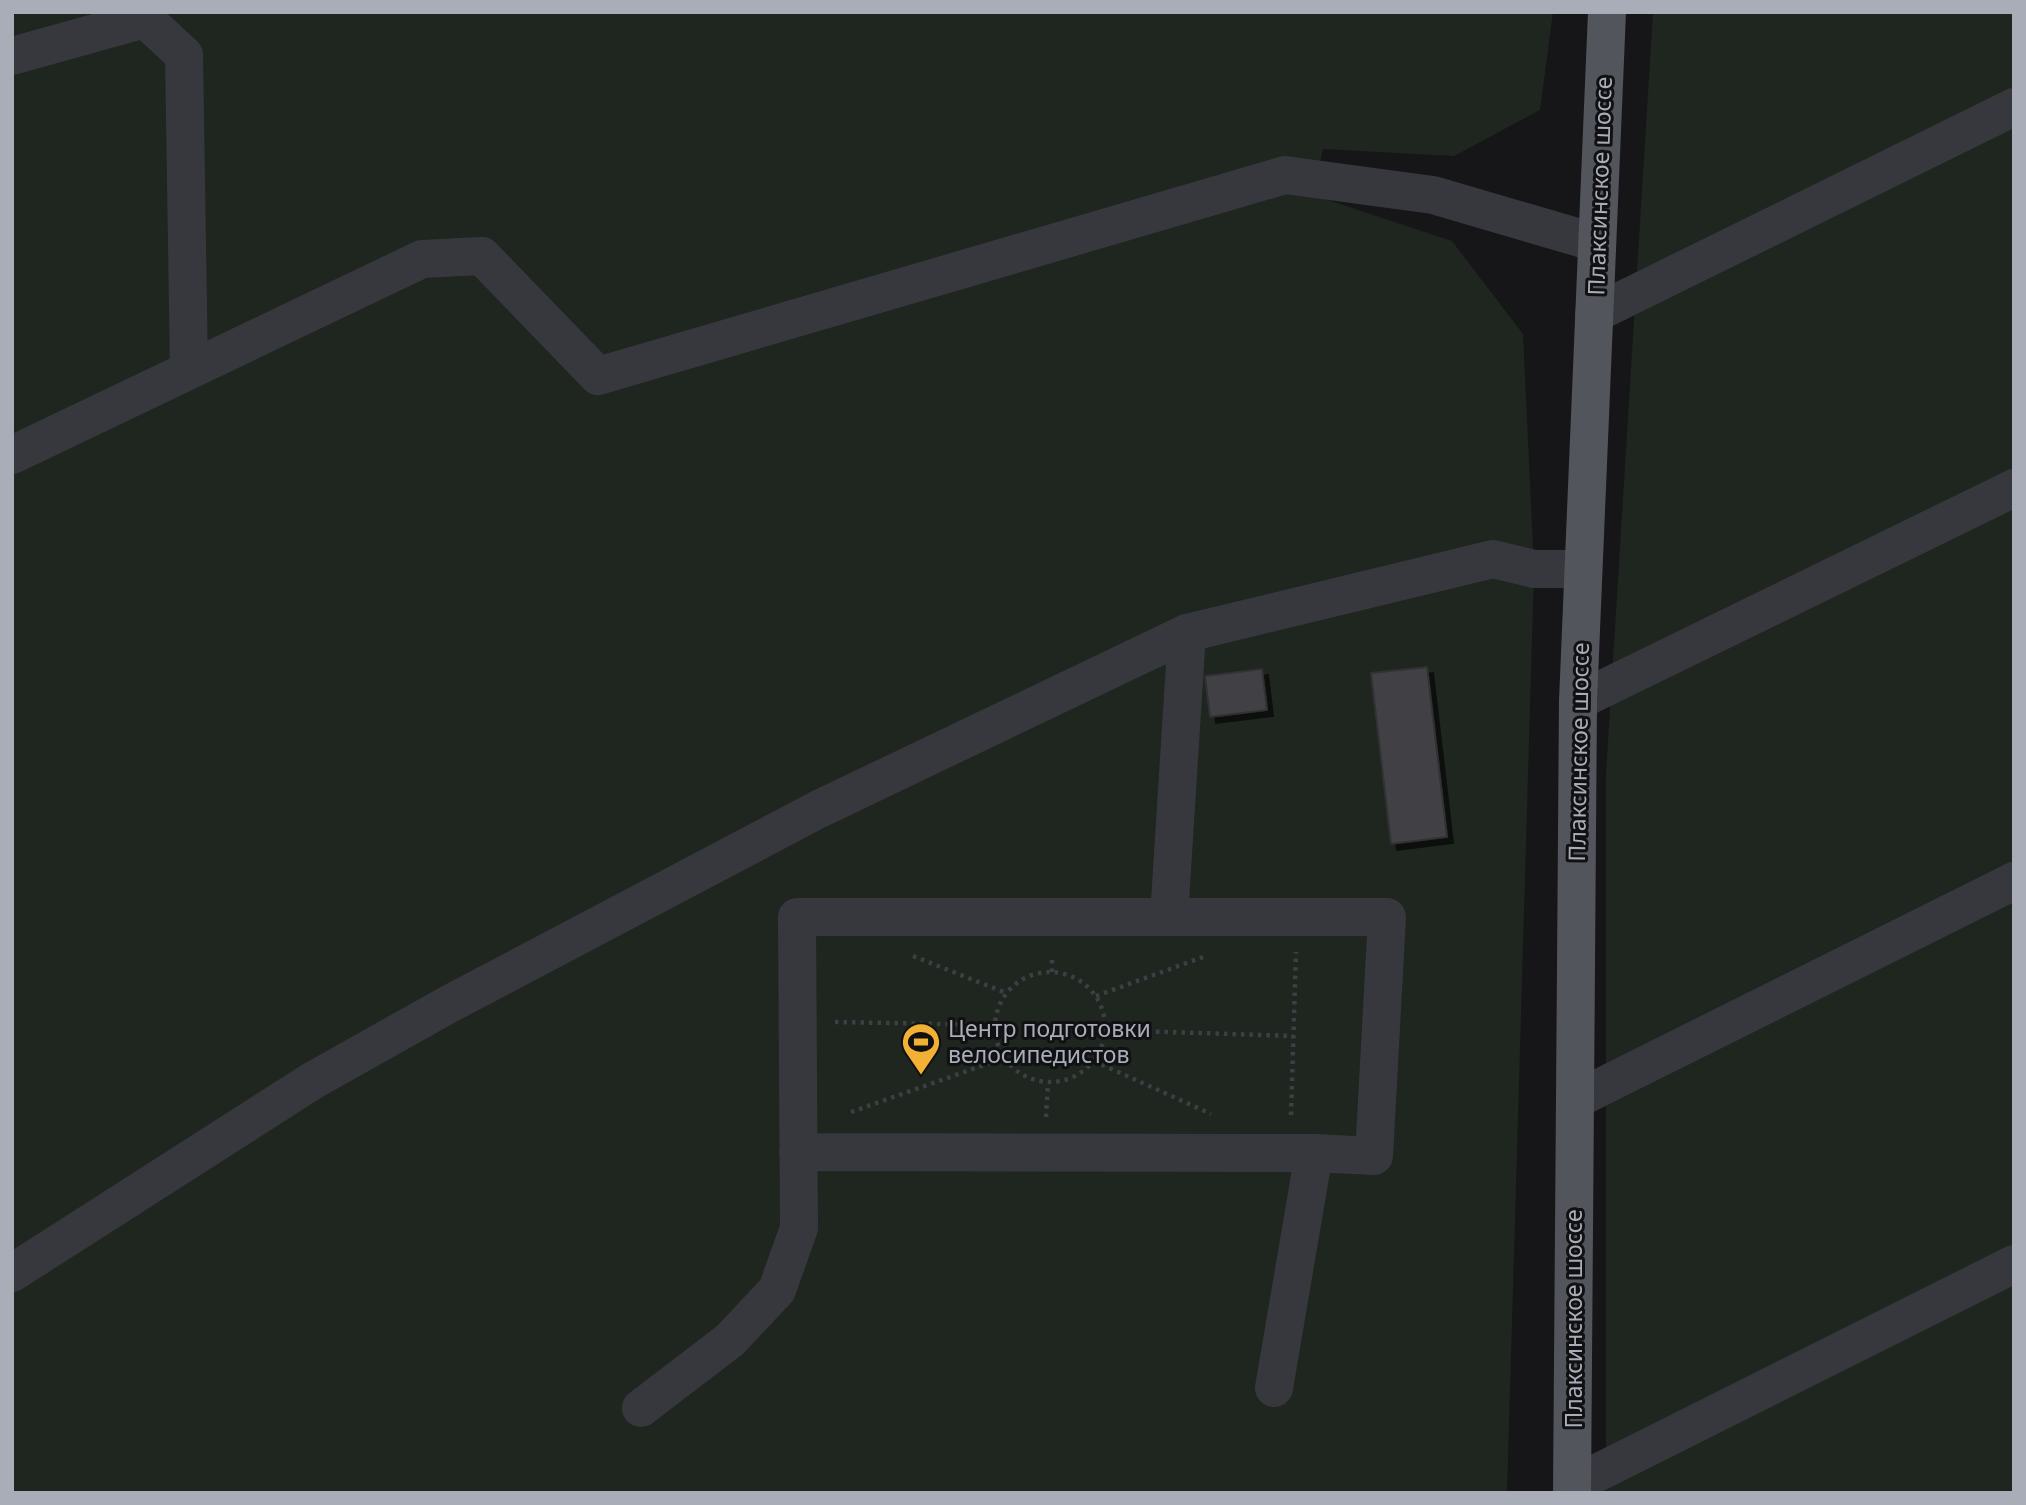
<svg xmlns="http://www.w3.org/2000/svg" width="2026" height="1505" font-family="'Noto Sans',sans-serif">
	<style>
		.green { fill: #1e261f }
		.building { fill: #404145; stroke: #303034; stroke-width: 2; filter: url(#shadow) }
		.lines { fill: none; stroke-linecap: round; stroke-linejoin: round }
		.path { stroke: #3d3f44; stroke-width: 4.5; stroke-dasharray: 3.5 5; stroke-linecap: butt }
		.minor { stroke: #37383d; stroke-width: 38 }
		.major { stroke: #53555c; stroke-width: 38 }
		.labels { text-anchor: middle; stroke-width: 6; stroke-linejoin: round; paint-order: stroke }
		.street-label { font-size: 23px; fill: #a8adb8; stroke: #111113 }
		.poi-label { font-size: 23px; fill: #a8adb8; stroke: #111113; text-anchor: start }
	</style>
	<defs>
		<filter id="shadow"><feDropShadow dx="6" dy="6" stdDeviation="0" flood-color="#0009"/></filter>
	</defs>
	<rect width="100%" height="100%" fill="#161618"/>
	<g class="green">
		<path d="M12 12H1553L1540 110 1454 156 1323 149 1313 195 1452 241 1523 334 1534 569 1507 1493H12Z"/>
		<path d="M1653 12H2014V1493H1606V774Z"/>
	</g>
	<g class="building">
		<path d="M1427 667 1447 837 1391 844 1371 673Z"/>
		<path d="M1262 669 1267 710 1210 717 1205 676Z"/>
	</g>
	<g class="lines">
		<g class="path">
			<path d="M913 956 1006 993"/>
			<path d="M1052 972V955"/>
			<circle cx="1050" cy="1027" r="55"/>
			<path d="M1096 996 1203 957"/>
			<path d="M835 1022 995 1025"/>
			<path d="M1105 1030 1293 1036"/>
			<path d="M1094 1061 1211 1114"/>
			<path d="M851 1112 1004 1058"/>
			<path d="M1291 1115 1296 952"/>
			<path d="M1046 1117 1048 1083"/>
		</g>
		<g class="minor">
			<path d="M12 56 145 19 184 55 189 370"/>
			<path d="M1594 314 2014 107"/>
			<path d="M12 455 422 259 482 256 598 376 1285 175 1433 195 1597 243"/>
			<path d="M1578 701 2014 488"/>
			<path d="M1169 917 1187 633"/>
			<path d="M1575 1100 2014 881"/>
			<path d="M12 1273 312 1081 451 1003 819 809 1187 633 1493 559 1534 569H1583"/>
			<path d="M1274 1388 1314 1153"/>
			<path d="M641 1408 730 1340 777 1290 799 1228 797 917H1387L1374 1156 1314 1153 798 1152"/>
			<path d="M1573 1485 2014 1264"/>
		</g>
		<path class="major" d="M1572 1493 1578 701 1607 12"/>
	</g>
	<defs>
		<g id="stadium-pin" transform="scale(2.0125)"><path d="M0 17L-7.5 6A9.5 9.5 0 1 1 7.5 6Z" fill="#f2b134" stroke="#111113"/><path d="M0-5a6.5 5 0 1 0 0 10a6.5 5 0 1 0 0-10ZM-3.5-1.8h7v3.6h-7Z" fill="#111"/></g>
	</defs>
	<g fill-rule="evenodd">
		<use href="#stadium-pin" x="921" y="1042"/>
	</g>
	<g class="labels">
		<g class="street-label">
			<text transform="translate(1600 186) rotate(-88)" y="8">Плаксинское шоссе</text>
			<text transform="translate(1579 752) rotate(-89)" y="8">Плаксинское шоссе</text>
			<text transform="translate(1574 1319) rotate(-90)" y="8">Плаксинское шоссе</text>
		</g>
		<g class="poi-label">
			<text x="948" y="1037">Центр подготовки<tspan x="948" dy="26">велосипедистов</tspan></text>
		</g>
	</g>
	<rect width="2026" height="1505" fill="none" stroke="#a8adb8" stroke-width="28"/>
</svg>
